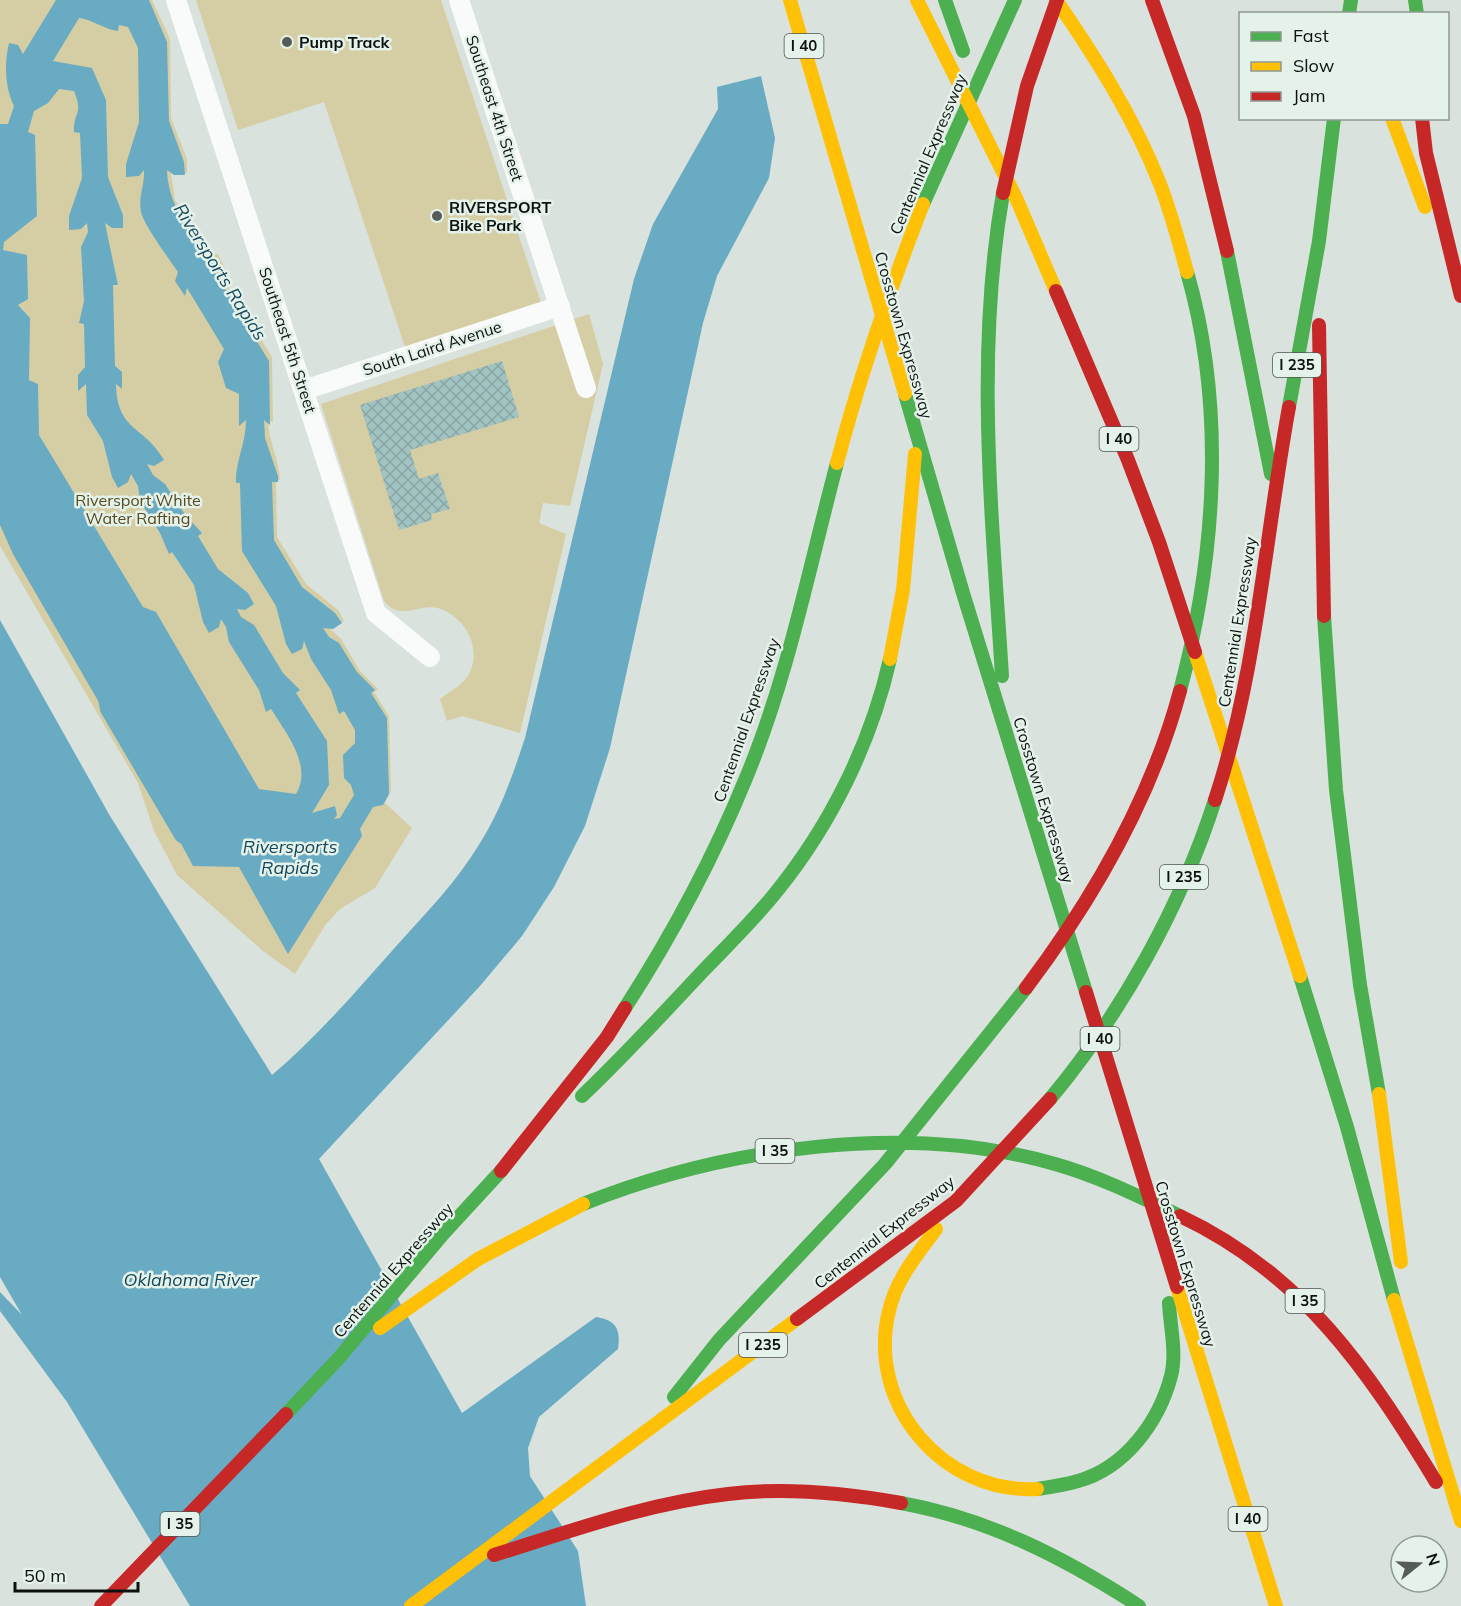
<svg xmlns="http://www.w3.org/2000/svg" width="1461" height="1606" font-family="Mulish,sans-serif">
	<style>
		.green { fill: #d5cda4 }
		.water { fill: #6aabc4; fill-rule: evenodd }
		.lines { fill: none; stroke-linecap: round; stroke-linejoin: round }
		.canal { stroke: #6aabc4; stroke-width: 16 }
		.building { fill: url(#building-cross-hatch) }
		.street { stroke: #f9fbfa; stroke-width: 20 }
		.fast { stroke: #4caf50; stroke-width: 14 }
		.slow { stroke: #ffc107; stroke-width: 14 }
		.jam { stroke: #c62828; stroke-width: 14 }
		.poi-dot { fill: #555b58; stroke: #e4f2ea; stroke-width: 2 }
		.labels { text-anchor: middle; stroke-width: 5; stroke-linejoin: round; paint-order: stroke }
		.shield { fill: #e4f2ea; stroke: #4e5551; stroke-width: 1.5 }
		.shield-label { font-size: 15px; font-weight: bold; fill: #0d1210 }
		.poi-label { font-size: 16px; font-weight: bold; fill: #0d1210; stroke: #e4f2ea; text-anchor: start }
		.street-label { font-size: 16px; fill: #0d1210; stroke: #e4f2ea }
		.park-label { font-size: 16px; fill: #574a1f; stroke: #e4f2ea }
		.water-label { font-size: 18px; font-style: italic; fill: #15485c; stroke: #e4f2ea }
	</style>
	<defs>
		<pattern id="building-cross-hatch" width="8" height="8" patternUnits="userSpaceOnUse" patternTransform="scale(1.5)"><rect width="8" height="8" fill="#a1c3c1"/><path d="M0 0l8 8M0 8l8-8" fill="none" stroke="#89a6a5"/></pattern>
	</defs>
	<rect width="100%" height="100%" fill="#dae2dd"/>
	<g class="green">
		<path d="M0 0H152L170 39 171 118 187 159V173H176L170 168 175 200 208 252 218 254 226 271 217 269 272 357 273 423 268 419C268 440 279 459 280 480L276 481 277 537 306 584 338 610 344 621 334 627 327 626 341 639 360 671 378 689 374 692 389 716 391 791 385 803 412 828 375 888 340 909 326 924 295 974 263 951 177 875 154 831 138 783 0 546Z"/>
		<path d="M196 0H441L541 303 405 347 324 102 238 130Z"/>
		<path d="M589 314 603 364 570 506 543 503 539 523 566 534 520 733 462 716 447 721 440 699C450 691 463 685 469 674 482 648 466 619 441 609 420 601 402 623 384 601L321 404Z"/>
	</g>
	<g class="water">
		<path d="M56 0H149L167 42 169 121 184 162 185 175H174L167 170C168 203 187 227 204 255L214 257 223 272 214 271 269 361 270 425 264 420 265 438 278 476V482H272L274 540 302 587 335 613 342 623 333 629 323 628 329 637 339 643 357 672 375 690 371 693 387 718 389 794 383 805 373 807 360 829 362 836 288 954 239 867 193 866 178 838 185 833 113 706 104 711 13 554 0 525V124H8L14 106C5 88 4 64 9 43L18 45 23 54ZM79 18C93 20 104 29 118 31L119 25 128 27 138 48 139 122 126 164V177L139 176 144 170C145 184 138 197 141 212 144 225 169 259 178 272L175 281 185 296 187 288 224 349 218 362 226 388 239 394V426L246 420C246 444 235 462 236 483H240L242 551 276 606 286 644 292 654 302 649 304 641 311 659 331 690 339 714 344 711 355 730V743L343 755 344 778 351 785 354 795 340 818 334 819 337 815 335 806 312 813 329 785 327 741 296 693 300 690 283 673 254 625 241 617 237 609 245 610 254 604 248 593 218 569 198 536 202 533 186 516 165 484 153 475 147 464 154 466 164 460C144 425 117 432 116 384L122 389V372L115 366 113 285H118L105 223 112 228H123V215L108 177 106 100 92 68 53 61ZM59 89 74 91C84 115 73 112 74 132L80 133 82 178 69 216V230L81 229 87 223 88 232 81 247 84 301 79 323 84 324 85 367 78 375V391L86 384 87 415 103 441 112 477 118 488 128 482 131 474 138 486 140 501 160 533 169 554 172 552 194 585 203 622 209 633 219 627 221 619 226 627 229 642 259 690 266 712 271 709C286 733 313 766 296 794L259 789 156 612 143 607 39 435 38 384 29 380 30 318 18 305 28 299 27 255 3 250 4 242 37 216 35 135 28 132 34 111 48 103Z"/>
		<path d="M761 76 775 138 769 178 717 276 703 323 610 748 585 826 554 887 522 936 480 986 319 1159 462 1413 596 1317C616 1320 621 1329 618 1349L539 1417 528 1448 530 1476 578 1551 586 1606H190L67 1402 0 1311V1292L22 1315 0 1277V620L110 816 272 1075C319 1035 359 988 399 943 428 911 458 880 480 843 501 810 513 774 525 738L634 279 653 224 718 109 717 87Z"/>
	</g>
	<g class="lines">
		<path class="canal" d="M104 687 108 709 182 835 200 846"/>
	</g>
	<path class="building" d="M502 361 519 417 410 450 419 479 438 473 450 509 431 514 432 520 399 530 360 405Z"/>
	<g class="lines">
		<g class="street">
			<path d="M176 0 376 613 430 657"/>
			<path d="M459 0 586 388"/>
			<path d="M304 390 560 306"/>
		</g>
		<g class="fast">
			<path d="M945 0 963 51"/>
			<path d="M1415 0 1417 14"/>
			<path d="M1349 14 1351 0"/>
			<path d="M923 204 1015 0"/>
			<path d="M1227 251 1271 474"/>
			<path d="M905 394 963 593 1086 992"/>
			<path d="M1289 407 1319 241 1334 118"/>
			<path d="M1324 616 1336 790 1360 985 1379 1094"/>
			<path d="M1002 676C992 515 975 353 1003 193"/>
			<path d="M1180 691C1216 556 1226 407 1187 272"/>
			<path d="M1300 976 1347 1127 1394 1300"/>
			<path d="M625 1008C672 935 713 859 746 778 788 677 809 568 837 463"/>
			<path d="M582 1096C624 1056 663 1014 703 971 728 945 754 920 777 891 831 824 871 743 890 659"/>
			<path d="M1050 1099C1122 1013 1181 906 1215 800"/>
			<path d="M583 1204C723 1148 907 1121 1055 1164 1098 1176 1140 1197 1180 1216"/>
			<path d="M674 1397 719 1340 885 1164 1026 988"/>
			<path d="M286 1414 338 1359 443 1234 501 1171"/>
			<path d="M1037 1489C1051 1487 1065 1485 1078 1481 1125 1468 1159 1422 1171 1376 1177 1353 1170 1326 1169 1303"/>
			<path d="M901 1503C989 1519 1065 1558 1139 1606"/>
		</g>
		<g class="slow">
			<path d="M790 0 905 394"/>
			<path d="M917 0 1017 200 1056 291"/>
			<path d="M1056 0C1096 58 1134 118 1160 184 1171 213 1179 242 1187 272"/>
			<path d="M1392 118 1425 207"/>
			<path d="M837 463C860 375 890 289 923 204"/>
			<path d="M1195 652 1300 976"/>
			<path d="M890 659 903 590 915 454"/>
			<path d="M1379 1094 1401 1262"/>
			<path d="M936 1229C917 1255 896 1279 889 1311 866 1404 943 1494 1037 1489"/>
			<path d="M1177 1287 1276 1606"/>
			<path d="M1394 1300 1461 1521"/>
			<path d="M380 1328 478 1259 583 1204"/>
			<path d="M411 1606 797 1319"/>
		</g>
		<g class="jam">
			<path d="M1152 0 1194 116 1227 251"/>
			<path d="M1422 118 1426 153 1461 296"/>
			<path d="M1003 193 1027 86 1057 0"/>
			<path d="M1056 291 1128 460 1159 542 1195 652"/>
			<path d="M1319 325 1324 616"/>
			<path d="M1215 800C1257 672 1265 538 1289 407"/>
			<path d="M1026 988C1093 899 1151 799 1180 691"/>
			<path d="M1086 992 1177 1287"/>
			<path d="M501 1171 607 1037 625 1008"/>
			<path d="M1180 1216C1303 1274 1368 1370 1436 1482"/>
			<path d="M797 1319 956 1201 1050 1099"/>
			<path d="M494 1555C571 1531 648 1503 728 1494 785 1487 845 1493 901 1503"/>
			<path d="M101 1606 286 1414"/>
		</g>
	</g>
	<g class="poi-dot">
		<circle cx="287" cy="42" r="6"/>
		<circle cx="437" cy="216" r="6"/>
	</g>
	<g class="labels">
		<g class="shield">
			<rect x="784.5" y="34" width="39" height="24" rx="4.5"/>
			<rect x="1273" y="353" width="48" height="24" rx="4.5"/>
			<rect x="1099.5" y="427" width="39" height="24" rx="4.5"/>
			<rect x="1160" y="865" width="48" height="24" rx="4.5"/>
			<rect x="1080.5" y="1027" width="39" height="24" rx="4.5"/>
			<rect x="755.5" y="1139" width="39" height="24" rx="4.5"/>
			<rect x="1285.5" y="1289" width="39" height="24" rx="4.5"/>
			<rect x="739" y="1333" width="48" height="24" rx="4.5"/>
			<rect x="1228.5" y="1507" width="39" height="24" rx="4.5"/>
			<rect x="160.5" y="1512" width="39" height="24" rx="4.5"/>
		</g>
		<g class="shield-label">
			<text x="804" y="51">I 40</text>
			<text x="1297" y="370">I 235</text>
			<text x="1119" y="444">I 40</text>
			<text x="1184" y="882">I 235</text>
			<text x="1100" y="1044">I 40</text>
			<text x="775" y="1156">I 35</text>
			<text x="1305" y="1306">I 35</text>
			<text x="763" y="1350">I 235</text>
			<text x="1248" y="1524">I 40</text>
			<text x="180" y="1529">I 35</text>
		</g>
		<g class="poi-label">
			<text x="299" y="48">Pump Track</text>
			<text x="449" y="213">RIVERSPORT<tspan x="449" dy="18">Bike Park</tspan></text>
		</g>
		<g class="street-label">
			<text transform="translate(495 108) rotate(72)" y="6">Southeast 4th Street</text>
			<text transform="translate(928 154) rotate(-67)" y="6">Centennial Expressway</text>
			<text transform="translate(904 335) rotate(74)" y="6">Crosstown Expressway</text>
			<text transform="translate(288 340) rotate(72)" y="6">Southeast 5th Street</text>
			<text transform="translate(432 348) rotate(-18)" y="6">South Laird Avenue</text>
			<text transform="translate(1237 622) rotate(-81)" y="6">Centennial Expressway</text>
			<text transform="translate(746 720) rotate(-71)" y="6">Centennial Expressway</text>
			<text transform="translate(1044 800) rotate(73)" y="6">Crosstown Expressway</text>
			<text transform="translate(884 1232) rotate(-38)" y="6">Centennial Expressway</text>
			<text transform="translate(1186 1264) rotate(73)" y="6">Crosstown Expressway</text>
			<text transform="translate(393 1270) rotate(-49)" y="6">Centennial Expressway</text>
		</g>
		<g class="park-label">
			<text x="138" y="506">Riversport White<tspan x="138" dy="18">Water Rafting</tspan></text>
		</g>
		<g class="water-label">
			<text transform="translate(220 272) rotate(58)" y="6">Riversports Rapids</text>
			<text x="290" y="853">Riversports<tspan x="290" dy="21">Rapids</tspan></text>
			<text x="190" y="1286">Oklahoma River</text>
		</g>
	</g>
	<rect x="1239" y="12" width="210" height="108" fill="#e4f2ea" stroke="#8e9893" stroke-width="1.5"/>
	<rect x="1251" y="32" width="30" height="9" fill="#4caf50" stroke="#8e9893" stroke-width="1.5"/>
	<text x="1293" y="42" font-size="18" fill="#0d1210">Fast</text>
	<rect x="1251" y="62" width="30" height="9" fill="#ffc107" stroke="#8e9893" stroke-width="1.5"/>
	<text x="1293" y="72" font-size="18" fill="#0d1210">Slow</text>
	<rect x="1251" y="92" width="30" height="9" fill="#c62828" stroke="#8e9893" stroke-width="1.5"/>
	<text x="1293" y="102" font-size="18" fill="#0d1210">Jam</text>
	<g transform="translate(1419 1564) rotate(72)"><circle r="28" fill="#e4f2ea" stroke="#8e9893" stroke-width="1.5"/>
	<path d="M0-4.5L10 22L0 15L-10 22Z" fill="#555b58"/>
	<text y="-9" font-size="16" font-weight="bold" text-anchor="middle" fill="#0d1210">N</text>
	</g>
	<path d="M15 1582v9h123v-9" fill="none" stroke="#0d1210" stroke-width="3"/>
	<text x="24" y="1582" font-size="18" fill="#0d1210" stroke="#e4f2ea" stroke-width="4.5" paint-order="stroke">50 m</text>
</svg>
